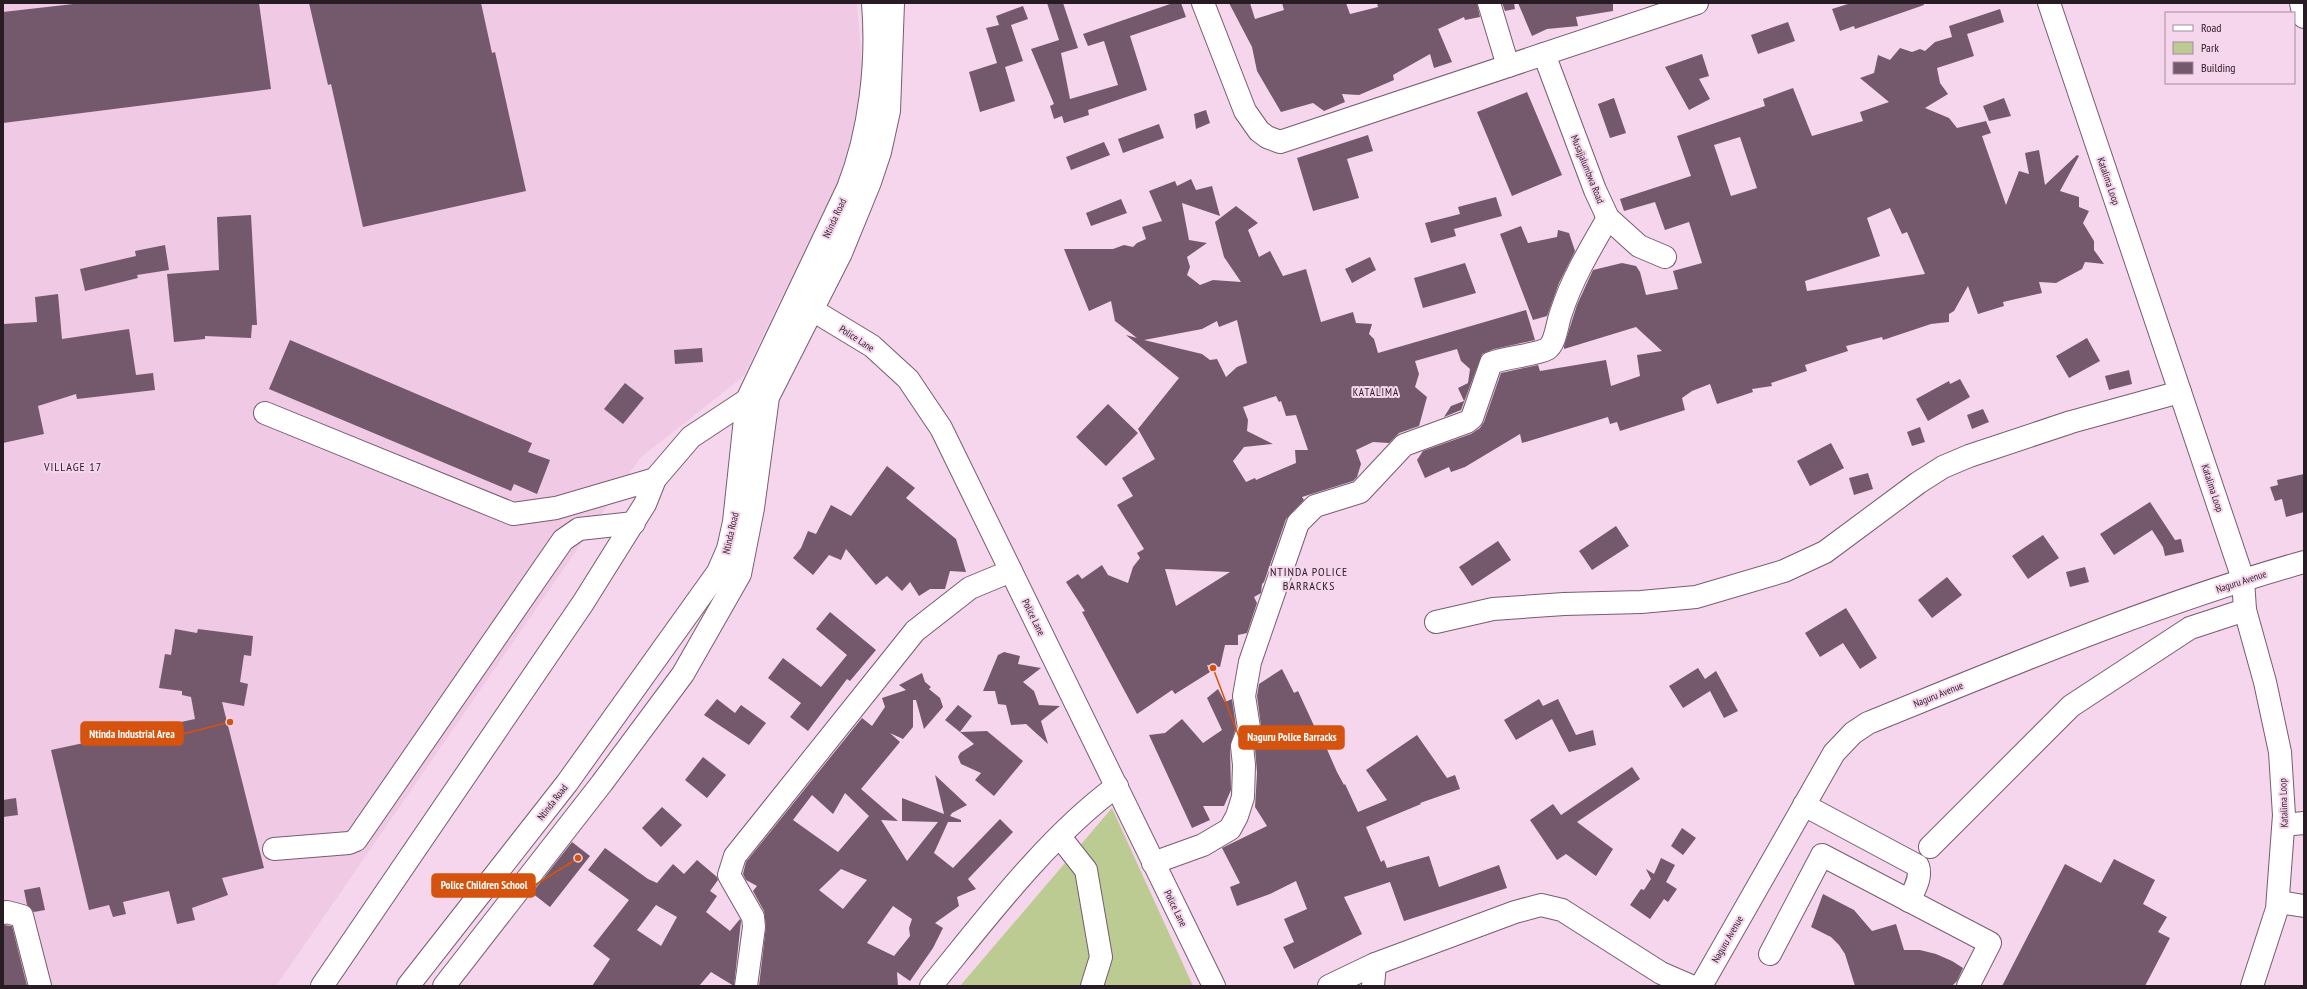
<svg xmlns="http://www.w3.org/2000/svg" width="2307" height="989" font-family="'PT Sans Narrow',sans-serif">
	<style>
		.built { fill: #f0c9e4 }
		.green { fill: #bbcb91 }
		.building { fill: #74586c; fill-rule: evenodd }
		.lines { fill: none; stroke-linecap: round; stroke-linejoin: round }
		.minor-casing { stroke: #785c6f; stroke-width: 24 }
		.major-casing { stroke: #785c6f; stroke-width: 24 }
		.minor { stroke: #fff; stroke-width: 22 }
		.major { stroke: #fff; stroke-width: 22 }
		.labels { text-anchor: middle; stroke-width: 4; stroke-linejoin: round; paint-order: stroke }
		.street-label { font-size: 10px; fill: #271b24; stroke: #f6d6ec }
		.neighbourhood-label { font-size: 11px; letter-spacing: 1px; fill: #271b24; stroke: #f6d6ec }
		.quarter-label { font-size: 12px; letter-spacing: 1px; fill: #271b24; stroke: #f6d6ec }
		.leader { fill: none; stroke: #d5530e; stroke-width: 1.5 }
		.callout-dot { fill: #d5530e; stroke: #f6d6ec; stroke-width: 1.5 }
		.callout { fill: #d5530e; stroke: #d5530e; stroke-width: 1.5 }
		.callout-label { font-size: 11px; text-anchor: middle; font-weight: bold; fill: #fff }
	</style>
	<rect width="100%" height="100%" fill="#f6d6ec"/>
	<path class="built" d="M3 3H857L864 91 839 197 778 304 744 376 640 458 276 986H3Z"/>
	<path class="green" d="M1112 808 1193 986H960Z"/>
	<g class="building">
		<path d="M82 3H259L271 89 3 123V12Z"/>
		<path d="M309 3H481L492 53 495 52 526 191 363 227 331 84 328 85Z"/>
		<path d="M1047 3H1063L1078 48 1061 53 1070 99 1118 85 1104 41 1088 46 1083 34 1173 3H1181L1186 17 1130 36 1147 90 1088 110 1089 115 1064 123 1062 116 1054 119 1050 106 1054 104 1031 49 1059 40Z"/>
		<path d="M1229 3H1250L1255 19 1284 10 1282 3H1346L1350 14 1378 7 1377 3H1477L1480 17 1465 20 1464 17 1438 29 1452 62 1434 68 1430 54 1393 75 1394 80 1359 95 1342 94 1345 102 1324 111 1313 103 1281 112 1257 71 1252 47Z"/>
		<path d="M1502 3H1514L1515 9 1505 11Z"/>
		<path d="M1518 3H1613V11L1576 17 1578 26 1547 29 1532 36Z"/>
		<path d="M1851 3H1923L1924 5 1855 29 1854 26 1840 31 1832 9Z"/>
		<path d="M1023 6 1028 19 1011 25 1023 61 1005 67 1015 101 980 112 969 72 997 63 986 28 999 25 996 16Z"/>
		<path d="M2000 9 2004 22 1967 34 1974 56 1937 68 1940 83 1948 94 1925 108 1949 118 1957 128 1986 121 1991 133 1982 136 2006 205 2019 171 2029 174 2025 153 2039 150 2045 185 2077 155 2079 156 2060 191 2079 197V207L2089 211 2083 223 2094 241V250L2104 264 2085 262 2082 269 2056 283 2039 282 2042 293 2003 302 2004 306 1978 314 1968 286 1954 311 1949 314V322L1931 324 1883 340 1882 337 1846 346 1848 351 1805 365 1807 371 1771 383 1772 386 1752 389 1753 392 1717 404 1710 384 1692 391 1682 398 1685 410 1620 431 1617 422 1610 424 1608 417 1522 443 1520 434 1465 467 1451 472 1449 467 1425 478 1417 460 1423 451 1471 434 1480 428 1484 422 1501 373 1538 365 1540 371 1606 360 1611 386 1640 376 1637 355 1662 351 1636 327 1564 349V346L1577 305 1593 270 1622 263 1636 266 1640 272 1646 295 1678 289 1673 271 1702 263 1689 222 1665 230 1655 202 1624 211 1620 199 1691 176 1677 136 1765 106 1763 99 1793 88 1812 136 1863 121 1860 112 1889 102 1860 78 1874 73 1878 55 1890 60 1900 48 1912 52 1920 49 1925 51 1935 42 1952 37 1949 26ZM1740 137 1757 188 1731 196 1714 145ZM1890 208 1902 234 1907 232 1925 274 1807 291 1805 281 1880 256 1867 218Z"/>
		<path d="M1788 22 1795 41 1758 54 1751 35Z"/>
		<path d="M1702 54 1709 76 1699 79 1710 99 1689 110 1665 67Z"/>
		<path d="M1527 92 1562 175 1512 196 1477 112Z"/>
		<path d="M1614 98 1626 133 1610 138 1598 104Z"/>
		<path d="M2004 98 2011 116 1989 121 1983 106Z"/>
		<path d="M1206 110 1210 123 1196 129 1194 114Z"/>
		<path d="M1159 124 1164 138 1123 153 1118 139Z"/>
		<path d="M1368 135 1373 151 1347 159 1359 198 1313 211 1297 158Z"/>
		<path d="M1104 142 1110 155 1071 170 1066 157Z"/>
		<path d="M1191 179 1196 190 1212 186 1220 216 1182 203 1189 240 1207 243 1187 257 1190 267 1187 275 1200 285 1213 280 1241 282 1224 257 1215 222 1236 206 1258 223 1248 230 1259 257 1270 251 1283 276 1306 269 1321 322 1353 312 1356 323 1372 324 1369 334 1374 339 1378 353 1526 310 1535 340 1494 349 1482 354 1461 410 1444 417 1451 406 1464 401 1458 388 1468 383 1470 369 1461 361 1457 349 1415 361 1419 374 1415 387 1427 397 1419 426 1399 433 1389 443 1373 442 1356 450 1361 464 1357 477 1353 481 1302 497 1304 500 1286 519 1264 582 1262 584 1261 593 1254 597 1257 603 1247 633 1238 635V645H1225L1220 667 1207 665 1210 672 1175 694 1172 690 1137 714 1082 612 1085 611 1066 582 1078 574 1082 579 1102 565 1108 575 1128 583 1133 567 1140 558 1137 553 1144 549 1117 505 1133 496 1122 478 1155 459 1138 429 1179 378 1126 335 1137 338 1115 321 1111 301 1089 311 1064 249H1113L1124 245 1133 247 1137 243 1146 239 1142 227 1162 221 1149 191 1175 181 1177 186ZM1237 320 1247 363 1237 367 1226 377 1217 359 1210 360 1202 354 1144 340 1202 329 1217 321 1219 327ZM1276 396 1279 402 1281 401 1286 416 1296 415 1308 450H1295L1296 463 1256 480 1255 478 1246 482 1233 461 1244 447 1273 444 1247 431 1248 420 1243 407ZM1165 569 1230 572 1176 606Z"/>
		<path d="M1496 197 1502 216 1454 229 1456 236 1431 243 1425 223 1460 214 1458 207Z"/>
		<path d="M1121 199 1127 213 1091 226 1086 213Z"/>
		<path d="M251 215 257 325H252L251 338 205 336V339L174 342 167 274 219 270 217 217Z"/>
		<path d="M1521 226 1528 243 1557 237 1558 230 1569 233 1575 251 1559 283 1547 316 1533 320 1500 234Z"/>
		<path d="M165 245 169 270 137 275 138 278 85 291 80 269 136 256 135 251Z"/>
		<path d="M1370 257 1376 270 1352 283 1345 269Z"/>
		<path d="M1465 263 1476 293 1423 308 1414 278Z"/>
		<path d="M58 294 62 339 129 329 136 375 153 373 155 390 77 399 76 394 38 406 44 434 3 443V324L37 322 35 297Z"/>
		<path d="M2087 338 2100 361 2069 378 2056 356Z"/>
		<path d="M290 340 532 443 528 452 550 460 537 494 514 484 511 491 269 389Z"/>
		<path d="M702 348 703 362 675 364 674 350Z"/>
		<path d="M2129 370 2132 384 2109 390 2105 376Z"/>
		<path d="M1960 379 1970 397 1928 421 1916 399 1949 381 1950 384Z"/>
		<path d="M625 383 644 398 623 424 604 409Z"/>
		<path d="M1108 404 1138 433 1106 466 1076 437Z"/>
		<path d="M1983 409 1989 422 1972 429 1967 415Z"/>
		<path d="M1920 427 1925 442 1912 446 1907 432Z"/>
		<path d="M1831 443 1844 468 1810 486 1797 461Z"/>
		<path d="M887 466 915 488 906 498 956 539 966 572 950 571 945 589H930L919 596 910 582 902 591 887 576 876 585 846 549 841 560 829 555 813 575 793 558 801 548 808 531 816 534 831 505 851 516Z"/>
		<path d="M1868 473 1873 489 1854 495 1849 478Z"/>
		<path d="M2304 474V512L2286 517 2282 499 2275 501 2270 487 2278 485 2277 480Z"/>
		<path d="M2150 502 2175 540 2181 539 2184 552 2165 556 2163 547 2152 530 2114 555 2100 534Z"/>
		<path d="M1616 526 1629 546 1592 570 1579 551Z"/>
		<path d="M2043 535 2059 558 2028 579 2012 556Z"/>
		<path d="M1498 541 1511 560 1472 586 1459 567Z"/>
		<path d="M2085 567 2089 582 2070 587 2066 572Z"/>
		<path d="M1947 577 1962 595 1932 618 1918 600Z"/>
		<path d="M1846 608 1877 658 1860 669 1843 643 1820 657 1805 633Z"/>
		<path d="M830 612 876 650 850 681 847 679 808 731 790 717 801 703 768 678 783 658 821 687 847 655 816 629Z"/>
		<path d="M175 629 197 633 198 629 253 636 251 656 244 655 240 682 248 684 244 706 222 702 264 868 222 878 228 895 192 908 195 920 177 924 169 891 123 902 126 914 113 917 109 905 89 910 51 750 195 719 191 697 182 695V691L159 688 165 654 171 655Z"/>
		<path d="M1004 652 1020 656 1018 664 1041 668 1023 682 1034 691 1039 705 1060 706 1041 721 1048 744 1026 724 1011 725 1006 705 998 704 995 691H983L998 655Z"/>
		<path d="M1698 668 1705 679 1716 671 1738 711 1724 718 1710 691 1683 708 1669 686Z"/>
		<path d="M1282 669 1294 693 1298 691 1316 730 1318 729 1337 772 1344 785 1345 784 1358 812 1387 800 1366 770 1417 735 1447 778 1455 775 1460 789 1420 803 1421 804 1366 827 1381 862 1384 860 1387 868 1429 856 1439 887 1499 865 1507 888 1404 921 1390 882 1344 897 1362 934 1294 969 1283 947 1294 942 1284 919 1307 909 1296 881 1270 894 1237 906 1230 887 1240 883 1222 848 1267 826 1255 807 1257 773 1255 748 1261 726 1257 696 1259 684Z"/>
		<path d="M922 673 925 682 931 687 929 689 940 698 943 707 924 729 916 700H913V727L903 739 890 733 900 742 861 789 898 821 881 820 907 861 938 822 902 821V798L944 814 935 775 967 805 952 813 950 816 961 820V822H948L934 853 953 868 1000 819 1013 832 968 879 976 889 957 897 959 906 935 923 943 928 933 948 910 981 897 972 898 986H759L766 926 764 911 753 891 757 886 746 880 743 874 746 862 862 718 872 726 885 707 882 698 906 690 899 685ZM845 793 869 816 838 852 793 820 812 795 833 814ZM841 869 867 880 843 909 819 890ZM893 906 912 919 909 928 910 936 894 956 867 943Z"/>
		<path d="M1218 689 1225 702 1232 699 1236 727 1230 747 1231 790 1224 806H1203L1210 820 1192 828 1149 735 1165 733 1182 719 1203 743 1222 730 1207 698Z"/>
		<path d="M717 699 735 713 741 705 766 723 749 745 704 715Z"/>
		<path d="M1539 699 1543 706 1558 699 1576 735 1593 730 1596 745 1569 752 1552 719 1516 740 1504 720Z"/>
		<path d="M958 705 972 716 960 732 945 720Z"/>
		<path d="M987 731 1023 761 994 796 975 780 981 773 961 764 958 757 960 753 974 744 960 732Z"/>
		<path d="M703 757 726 775 707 798 685 780Z"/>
		<path d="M1632 767 1640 779 1577 822 1613 849 1596 876 1566 854 1557 860 1530 820 1553 804 1561 815Z"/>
		<path d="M16 798 18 815 3 817V800Z"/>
		<path d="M662 807 682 825 661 847 642 828Z"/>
		<path d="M1682 828 1696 838 1683 855 1671 846Z"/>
		<path d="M572 842 590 856 550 907 532 893Z"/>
		<path d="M605 848 648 879 657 883 673 864 684 874 697 860 717 877 718 880 710 891 717 896 706 912 730 931 740 919 741 921 734 986 711 972 699 986H592L610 959 593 946 629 900 588 870ZM656 905 677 917 661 946 637 930Z"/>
		<path d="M1661 858 1675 865 1666 882 1677 889 1668 902 1664 899 1650 919 1630 905 1641 889 1644 890 1651 879 1646 869 1654 874Z"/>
		<path d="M2114 859 2155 880 2143 904 2167 917 2158 932 2170 938 2145 986H2002L2065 864 2101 883Z"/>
		<path d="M40 887 45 910 34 912 27 905 24 890Z"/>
		<path d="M1823 894 1854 910 1872 931 1896 924 1904 950H1920L1936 954 1952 961 1963 968 1957 981 1952 986H1855L1845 954 1839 945 1831 937 1811 927Z"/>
		<path d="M3 925 12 926 27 986H3Z"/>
	</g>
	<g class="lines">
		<g class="minor-casing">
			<g id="minor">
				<path d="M1203 3 1245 111 1259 131 1267 137 1280 142 1697 3"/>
				<path d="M1489 3 1508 66"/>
				<path d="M2049 3 2243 579 2245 610 2265 682 2280 752 2284 815 2277 909 2252 986"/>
				<path d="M2301 3 2304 17"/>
				<path d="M1544 54 1595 190 1608 218 1639 246 1665 257"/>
				<path d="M796 300 872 346 908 379 941 428 1214 986"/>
				<path d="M265 413 513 514 556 508 655 479"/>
				<path d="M1436 622 1493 609 1564 604 1641 602 1696 597 1784 571 1825 552 1918 483 1943 467 1969 456 2071 422 2180 392"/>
				<path d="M1804 805 1918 866C1922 878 1914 890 1909 901"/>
				<path d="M2284 825 2304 823"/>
				<path d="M1060 837 1086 870 1101 957 1092 986"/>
				<path d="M1930 847 2071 706 2190 628 2245 610"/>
				<path d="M274 849 349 843 356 840 563 540 579 529 634 523"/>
				<path d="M1153 863 1203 845 1230 829 1237 816 1243 797 1244 765 1242 746 1249 728 1244 696 1250 662 1298 523 1315 506 1360 492 1404 445 1467 422 1472 418 1491 363C1506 357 1536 355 1547 349 1556 343 1557 323 1561 313 1572 279 1590 249 1608 218"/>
				<path d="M2278 902 2304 906"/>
				<path d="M3 913 7 912 22 916 40 986"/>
				<path d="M1770 954 1822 855 1990 943 1968 986"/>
				<path d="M322 986 583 603 645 504 655 479 691 437 747 400"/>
				<path d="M746 986 754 927 753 917 729 875 735 856 915 631 970 588 1011 571"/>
				<path d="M931 986C985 920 1048 836 1117 786"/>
				<path d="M1329 986 1375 964 1515 912 1541 905 1562 910 1661 973 1691 986"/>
				<path d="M1373 986 1375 964"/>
				<path d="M1701 986 1834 753 1853 733 1868 723C2011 665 2155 604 2304 562"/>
			</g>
		</g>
		<g class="major-casing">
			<g id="major">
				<path d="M408 986 567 783 718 572 728 549 734 522 747 400 848 188C870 132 878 63 873 3"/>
				<path d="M444 986 602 783 683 674 740 574 753 508 768 397 841 253 870 182 880 152 889 111 893 3"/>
			</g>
		</g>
		<use href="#minor" class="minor"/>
		<use href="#major" class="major"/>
	</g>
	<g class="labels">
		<g class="street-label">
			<text transform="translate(1588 169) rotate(68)" y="4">Musajjalumbwa Road</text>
			<text transform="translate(2109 181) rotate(71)" y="4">Katalima Loop</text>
			<text transform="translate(834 218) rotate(-65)" y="4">Ntinda Road</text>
			<text transform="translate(857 338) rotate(33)" y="4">Police Lane</text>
			<text transform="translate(2213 488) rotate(72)" y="4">Katalima Loop</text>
			<text transform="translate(730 533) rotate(-77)" y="4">Ntinda Road</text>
			<text transform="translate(2241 581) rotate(-18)" y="4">Naguru Avenue</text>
			<text transform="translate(1034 617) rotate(64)" y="4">Police Lane</text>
			<text transform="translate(1938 694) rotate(-22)" y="4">Naguru Avenue</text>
			<text transform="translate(552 802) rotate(-52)" y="4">Ntinda Road</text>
			<text transform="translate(2283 803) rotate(-92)" y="4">Katalima Loop</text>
			<text transform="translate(1176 908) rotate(64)" y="4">Police Lane</text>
			<text transform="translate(1727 939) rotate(-60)" y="4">Naguru Avenue</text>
		</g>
		<g class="neighbourhood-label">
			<text x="1376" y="396">KATALIMA</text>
		</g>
		<g class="quarter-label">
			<text x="73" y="471">VILLAGE 17</text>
			<text x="1309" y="576">NTINDA POLICE<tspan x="1309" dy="14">BARRACKS</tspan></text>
		</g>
	</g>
	<path class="leader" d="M230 722L183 734M1213 668L1239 737M578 858L535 885"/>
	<g class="callout-dot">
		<circle cx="230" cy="722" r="4"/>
		<circle cx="1213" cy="668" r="4"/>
		<circle cx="578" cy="858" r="4"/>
	</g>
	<g class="callout">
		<rect x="81" y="722" width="102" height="23" rx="4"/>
		<rect x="1239" y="726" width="105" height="23" rx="4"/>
		<rect x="432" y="874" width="103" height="23" rx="4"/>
	</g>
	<g class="callout-label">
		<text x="132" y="738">Ntinda Industrial Area</text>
		<text x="1292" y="741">Naguru Police Barracks</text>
		<text x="484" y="889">Police Children School</text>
	</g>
	<rect width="2307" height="989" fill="none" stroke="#271b24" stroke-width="8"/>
	<rect x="2165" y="12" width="130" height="72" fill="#f6d6ec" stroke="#a38b9c"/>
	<rect x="2173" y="25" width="20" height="6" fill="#ffffff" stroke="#a38b9c"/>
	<text x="2201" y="32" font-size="12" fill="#271b24">Road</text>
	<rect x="2173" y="42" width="20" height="12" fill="#bbcb91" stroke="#a38b9c"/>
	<text x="2201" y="52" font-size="12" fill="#271b24">Park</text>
	<rect x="2173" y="62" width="20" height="12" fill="#74586c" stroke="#a38b9c"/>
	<text x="2201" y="72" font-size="12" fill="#271b24">Building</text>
</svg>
